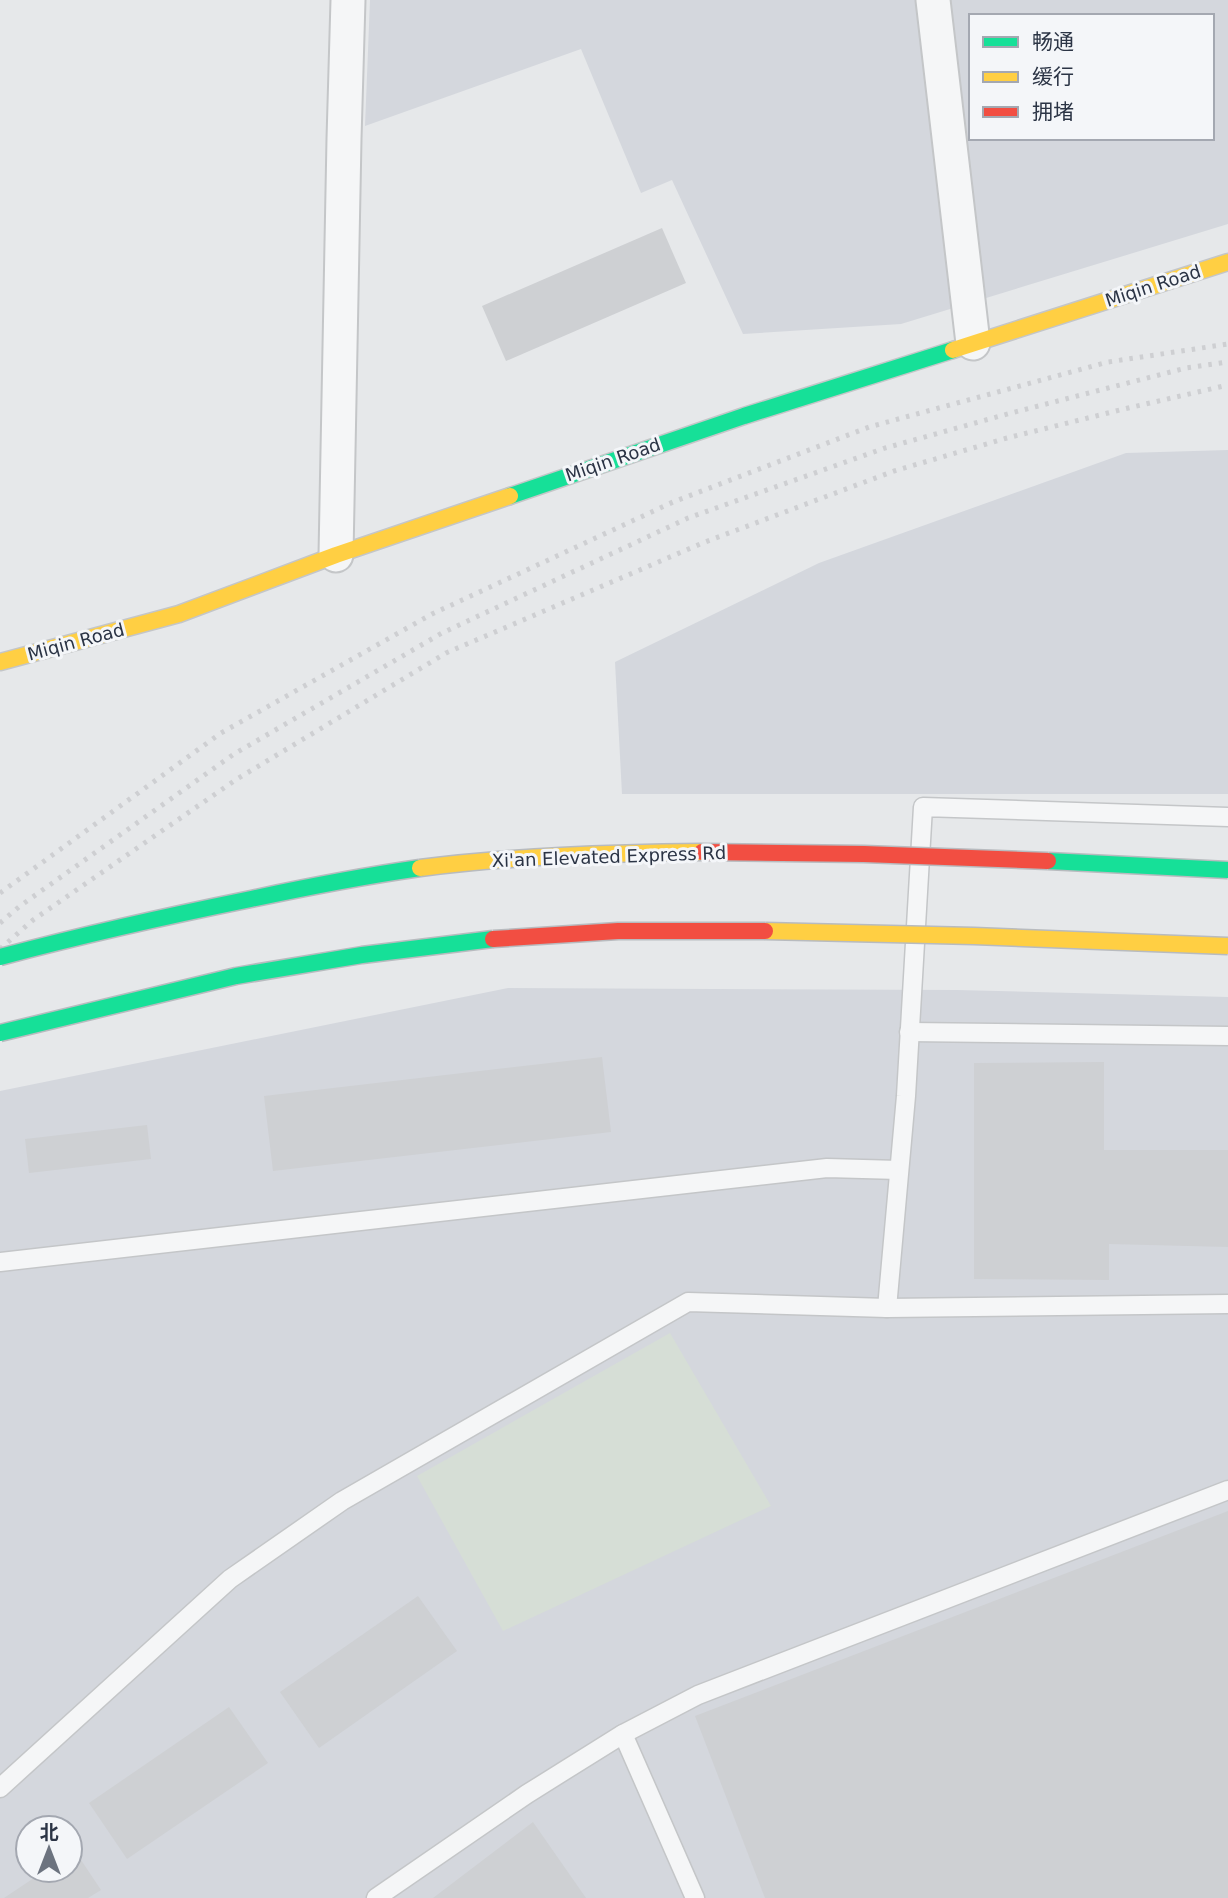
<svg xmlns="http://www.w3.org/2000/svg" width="1228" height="1898" font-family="'DejaVu Sans','Noto Sans SC',sans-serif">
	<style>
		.built { fill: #d4d7dd; fill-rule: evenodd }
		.green { fill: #d6ded6 }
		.building { fill: #ced0d3 }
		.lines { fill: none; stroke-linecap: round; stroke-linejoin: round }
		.lane-casing { stroke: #c4c6c8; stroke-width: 21 }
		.street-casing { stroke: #c4c6c8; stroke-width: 37 }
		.fast-casing { stroke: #c4c6c8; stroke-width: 19 }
		.slow-casing { stroke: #c4c6c8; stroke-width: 19 }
		.lane { stroke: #f5f6f7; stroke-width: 18 }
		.street { stroke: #f5f6f7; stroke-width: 33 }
		.fast { stroke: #16e098; stroke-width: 16 }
		.slow { stroke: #ffcf43; stroke-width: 16 }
		.rail { stroke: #cecfd2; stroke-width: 5; stroke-dasharray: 3.5 7; stroke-linecap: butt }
		.fast-bridge-casing { stroke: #b8bbbf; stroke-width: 19; stroke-linecap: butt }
		.slow-bridge-casing { stroke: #b8bbbf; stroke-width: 19; stroke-linecap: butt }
		.jam-bridge-casing { stroke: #b8bbbf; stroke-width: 19; stroke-linecap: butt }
		.fast-bridge { stroke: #16e098; stroke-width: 16 }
		.slow-bridge { stroke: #ffcf43; stroke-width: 16 }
		.jam-bridge { stroke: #f24e42; stroke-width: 16 }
		.labels { text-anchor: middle; stroke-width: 6; stroke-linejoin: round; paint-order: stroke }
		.street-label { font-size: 18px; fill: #2b3445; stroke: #f4f6f9 }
	</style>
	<rect width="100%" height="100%" fill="#e6e8ea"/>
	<g class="built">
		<path d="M370 0H1228V224L901 324 743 334 672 180 641 193 581 49 365 126ZM971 16H1212V138H971Z"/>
		<path d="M1228 450V794H622L615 662 819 563 1126 453Z"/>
		<path d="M508 988 957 990 1228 997V1898H0V1091ZM28 1828H70V1870H28Z"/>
	</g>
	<path class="green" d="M670 1333 771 1506 503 1631 417 1476Z"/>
	<g class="building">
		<path d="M662 228 686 283 506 361 482 306Z"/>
		<path d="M602 1057 611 1132 273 1171 264 1096Z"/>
		<path d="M1104 1062V1150H1228V1247L1109 1244V1280L974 1279V1063Z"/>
		<path d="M147 1125 151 1159 29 1173 25 1139Z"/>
		<path d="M1228 1511V1898H765L695 1716Z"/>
		<path d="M418 1596 457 1651 319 1748 280 1692Z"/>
		<path d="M229 1707 268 1763 127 1859 89 1803Z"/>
		<path d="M533 1822 586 1898H433Z"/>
		<path d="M75 1851 101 1890 88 1898H4L46 1870H70V1854Z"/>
	</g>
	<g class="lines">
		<g class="lane-casing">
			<g id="lane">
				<path d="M909 1032 1228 1036"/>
				<path d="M0 1262 827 1168 899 1170"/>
				<path d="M887 1308 1228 1304"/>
				<path d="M623 1734 695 1898"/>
				<path d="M0 1788 230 1579 342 1501 688 1302 887 1308 906 1096 923 807 1228 817"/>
				<path d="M376 1898 527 1794 623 1734 698 1695 1228 1490"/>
			</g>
		</g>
		<g class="street-casing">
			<g id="street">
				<path d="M933 0 973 343"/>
				<path d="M336 555 344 139 348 0"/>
			</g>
		</g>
		<g class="fast-casing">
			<path id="fast" d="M510 496 744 416 953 350"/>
		</g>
		<g class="slow-casing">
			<g id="slow">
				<path d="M953 350 1228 262"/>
				<path d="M0 662 179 614 336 555 510 496"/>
			</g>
		</g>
		<use href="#lane" class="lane"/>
		<use href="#street" class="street"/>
		<use href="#fast" class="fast"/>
		<use href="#slow" class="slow"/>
		<g class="rail">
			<path d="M0 893 221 733 432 614 673 502 869 427 1108 362 1228 344"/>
			<path d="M0 923 20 906 234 754 442 633 688 518 885 448 1011 413 1186 368 1228 362"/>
			<path d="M0 949 33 920 237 779 446 653 705 542 894 471 1007 438 1124 409 1228 385"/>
		</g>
		<g class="fast-bridge-casing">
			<g id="fast-bridge">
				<path d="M1048 861 1228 870"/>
				<path d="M0 957C83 935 167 916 251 899 307 887 364 876 420 868"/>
				<path d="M0 1033 236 976 362 955 493 939"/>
			</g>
		</g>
		<g class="slow-bridge-casing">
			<g id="slow-bridge">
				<path d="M420 868C514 856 608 853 702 852"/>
				<path d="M765 931 974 936 1228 946"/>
			</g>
		</g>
		<g class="jam-bridge-casing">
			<g id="jam-bridge">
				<path d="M702 852 864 854 1048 861"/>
				<path d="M493 939 618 931H765"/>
			</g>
		</g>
		<use href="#fast-bridge" class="fast-bridge"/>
		<use href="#slow-bridge" class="slow-bridge"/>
		<use href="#jam-bridge" class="jam-bridge"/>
	</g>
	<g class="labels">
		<g class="street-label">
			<text transform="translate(1153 286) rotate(-18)" y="6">Miqin Road</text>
			<text transform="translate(613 460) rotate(-19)" y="6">Miqin Road</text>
			<text transform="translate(76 642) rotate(-15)" y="6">Miqin Road</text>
			<text transform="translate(609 857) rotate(-2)" y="6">Xi'an Elevated Express Rd</text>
		</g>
	</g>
	<rect x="969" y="14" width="245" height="126" fill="#f4f6f9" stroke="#a4a8b1" stroke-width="2"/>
	<rect x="983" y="37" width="35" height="10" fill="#16e098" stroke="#a4a8b1" stroke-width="2"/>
	<text x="1032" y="49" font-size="21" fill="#2b3445">畅通</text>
	<rect x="983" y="72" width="35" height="10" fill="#ffcf43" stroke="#a4a8b1" stroke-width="2"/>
	<text x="1032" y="84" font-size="21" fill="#2b3445">缓行</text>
	<rect x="983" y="107" width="35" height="10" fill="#f24e42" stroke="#a4a8b1" stroke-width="2"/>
	<text x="1032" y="119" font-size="21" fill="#2b3445">拥堵</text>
	<g transform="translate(49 1849)"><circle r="33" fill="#f4f6f9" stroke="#a4a8b1" stroke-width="2"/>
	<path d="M0-5L12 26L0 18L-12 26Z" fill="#6c737f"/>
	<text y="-10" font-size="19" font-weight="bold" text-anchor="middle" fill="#2b3445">北</text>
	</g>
</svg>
